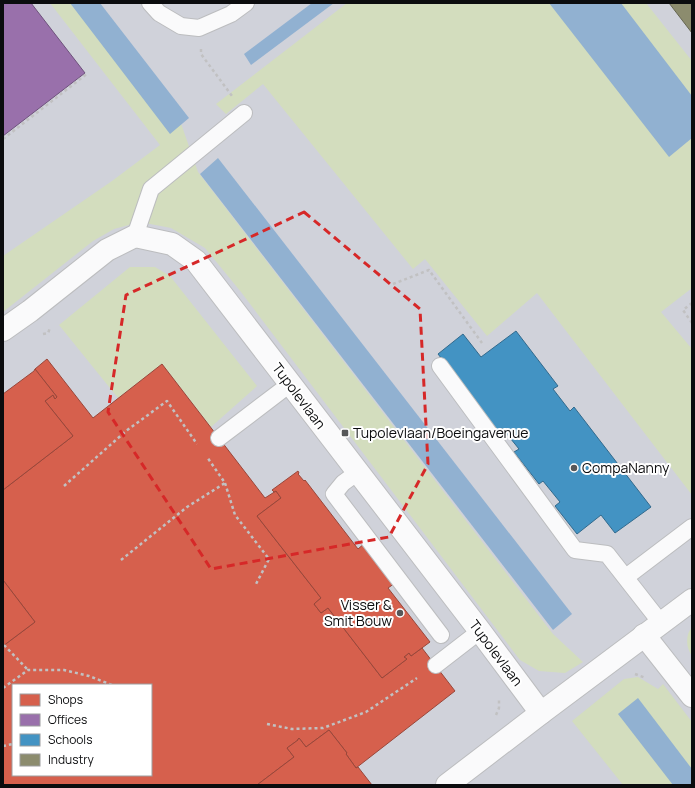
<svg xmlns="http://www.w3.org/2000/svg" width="695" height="788" font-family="Manrope,sans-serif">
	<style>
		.built { fill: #d0d2da; fill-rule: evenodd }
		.green { fill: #d3ddbe }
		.water { fill: #91b1d1 }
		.shops { fill: #d6604d; stroke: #99473a; fill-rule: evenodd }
		.offices { fill: #9970ab; stroke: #6e527c }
		.schools { fill: #4393c3; stroke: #326a8d }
		.industry { fill: #8c8c6e; stroke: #656651 }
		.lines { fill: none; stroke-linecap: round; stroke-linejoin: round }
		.lane-casing { stroke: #bcbdbf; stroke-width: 18 }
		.street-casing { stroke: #bcbdbf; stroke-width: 24 }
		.path { stroke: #c1c1c2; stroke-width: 2.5; stroke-dasharray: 3 3; stroke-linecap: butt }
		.lane { stroke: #fafafb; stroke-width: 16 }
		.street { stroke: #fafafb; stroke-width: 22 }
		.marked { fill: none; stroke: #d62828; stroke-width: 3; stroke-dasharray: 8 5; stroke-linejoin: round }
		.poi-dot { fill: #565759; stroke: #fff; stroke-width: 1.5 }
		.labels { text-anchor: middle; stroke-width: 4; stroke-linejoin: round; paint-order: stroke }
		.street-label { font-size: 14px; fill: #0b0c0e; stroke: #fff }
		.poi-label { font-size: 14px; fill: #0b0c0e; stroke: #fff; text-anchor: start }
	</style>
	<rect width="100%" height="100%" fill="#e0e1e5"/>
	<path class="built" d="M3 3H692V785H3ZM13 685H151V775H13Z"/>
	<g class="green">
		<path d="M50 3H90L178 115 198 172 553 634 583 662 565 673 539 671 520 660 241 292 205 248 171 228 140 222 114 229 93 241 3 312V256L112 181 160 145Z"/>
		<path d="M347 3H646L692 61V288L661 312 692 349V495L537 293 487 336 425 259 413 269 263 84 226 114 216 104Z"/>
		<path d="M130 267H155L170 276 257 386 211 427 162 364 118 398 59 325Z"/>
		<path d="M692 627V656C686 648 685 635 692 627Z"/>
		<path d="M638 677 658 689 663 684 692 722V785H623L572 721 624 679Z"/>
	</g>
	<g class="water">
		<path d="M70 3H100L189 118 170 134Z"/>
		<path d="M312 3H334L251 65 244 54Z"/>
		<path d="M549 3H621L692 96V138L669 157Z"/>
		<path d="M218 158 572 614 553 630 200 174Z"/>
		<path d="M638 698 692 769V785H673L618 714Z"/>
	</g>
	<g class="shops">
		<path d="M47 359 93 418 162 364 265 498 276 491 281 498 257 516 321 598 314 604 321 613 328 608 382 678 407 659 404 657 409 653 411 656 422 648 455 691 356 768 346 754 347 753 329 730 306 747 299 738 298 739V740L287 748 294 757 257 785H3V646L35 622 3 580V490L73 436 45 401 53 395 55 399 57 397 35 369ZM13 685H151V775H13Z"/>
		<path d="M35 369 57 397 55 399 53 395 45 401 73 436 3 490V394L34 371Z"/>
		<path d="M298 471 299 473 298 474 304 481 305 480 358 549 365 543 378 561 376 563 398 581 388 588 430 642 411 656 409 653 404 657 407 659 382 678 328 608 321 613 314 604 321 598 257 516 281 498 276 491 274 492 272 490Z"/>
		<path d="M3 580 35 622 3 646Z"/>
		<path d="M329 730 347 753 346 754 356 768 358 767 372 785H257L294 757 287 748 298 740V739L299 738 306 747Z"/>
	</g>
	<path class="offices" d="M3 3H31L85 73 3 136Z"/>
	<path class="schools" d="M516 331 558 386 553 389 570 411 574 407 651 507 615 533 601 515 577 534 555 506 560 502 543 481 539 484 514 452 519 449 502 428 498 431 438 354 463 334 481 357Z"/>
	<path class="industry" d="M669 3H692V33Z"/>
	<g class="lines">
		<g class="lane-casing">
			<g id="lane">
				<path d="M150 3 159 13 181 26 199 28 231 14 246 3"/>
				<path d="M135 236 151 189 244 113"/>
				<path d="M440 366 575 550 607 554 661 623"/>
				<path d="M219 438 290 384"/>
				<path d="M358 472 343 483 334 494 441 635"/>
				<path d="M626 577 692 527"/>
				<path d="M436 665 480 631"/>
			</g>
		</g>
		<g class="street-casing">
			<g id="street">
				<path d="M3 330 30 311 107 250 135 236 172 244 196 261 480 631 541 713"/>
				<path d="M644 635 692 696"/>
				<path d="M447 785 541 713 692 600"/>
			</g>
		</g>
		<g class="path">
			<path d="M201 49V54L232 96"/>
			<path d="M3 139 88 73"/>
			<path d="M393 284 429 270 482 343"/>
			<path d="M692 303 683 310 692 323"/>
			<path d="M43 334 48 333 50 328"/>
			<path d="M225 483 235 515 269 559 256 584"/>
			<path d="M64 486 126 431 167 401 197 444"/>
			<path d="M121 560 187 507 225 483 207 457"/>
			<path d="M4 645 28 670"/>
			<path d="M635 674 646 678"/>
			<path d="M3 688 28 670H64L89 676 112 685"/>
			<path d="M496 715 499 708V699"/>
			<path d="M267 724 292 729 323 728 366 712 417 678"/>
			<path d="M3 746 13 744"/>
		</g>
		<use href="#lane" class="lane"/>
		<use href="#street" class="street"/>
	</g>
	<path class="marked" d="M304 212 420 309 428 464 389 537 211 569 108 412 126 295Z"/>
	<g class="poi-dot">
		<rect x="341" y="429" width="8" height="8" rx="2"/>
		<circle cx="574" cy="468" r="4"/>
		<circle cx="400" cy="613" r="4"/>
	</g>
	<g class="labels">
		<g class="street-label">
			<text transform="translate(299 396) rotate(53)" y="5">Tupolevlaan</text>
			<text transform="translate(496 653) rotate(53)" y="5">Tupolevlaan</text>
		</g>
		<g class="poi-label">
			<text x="353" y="438">Tupolevlaan/Boeingavenue</text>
			<text x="582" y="473">CompaNanny</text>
			<text x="392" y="610" text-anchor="end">Visser &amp;<tspan x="392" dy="16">Smit Bouw</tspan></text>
		</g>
	</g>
	<rect width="695" height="788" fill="none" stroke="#0b0c0e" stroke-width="8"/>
	<rect x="12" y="684" width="140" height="92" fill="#ffffff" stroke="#9d9e9f"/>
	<rect x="20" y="694" width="20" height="12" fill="#d6604d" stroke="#9d9e9f"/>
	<text x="48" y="704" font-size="12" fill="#0b0c0e">Shops</text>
	<rect x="20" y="714" width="20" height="12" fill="#9970ab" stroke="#9d9e9f"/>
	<text x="48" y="724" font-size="12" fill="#0b0c0e">Offices</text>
	<rect x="20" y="734" width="20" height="12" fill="#4393c3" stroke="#9d9e9f"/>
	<text x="48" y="744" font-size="12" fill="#0b0c0e">Schools</text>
	<rect x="20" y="754" width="20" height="12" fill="#8c8c6e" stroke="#9d9e9f"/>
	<text x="48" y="764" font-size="12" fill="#0b0c0e">Industry</text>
</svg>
